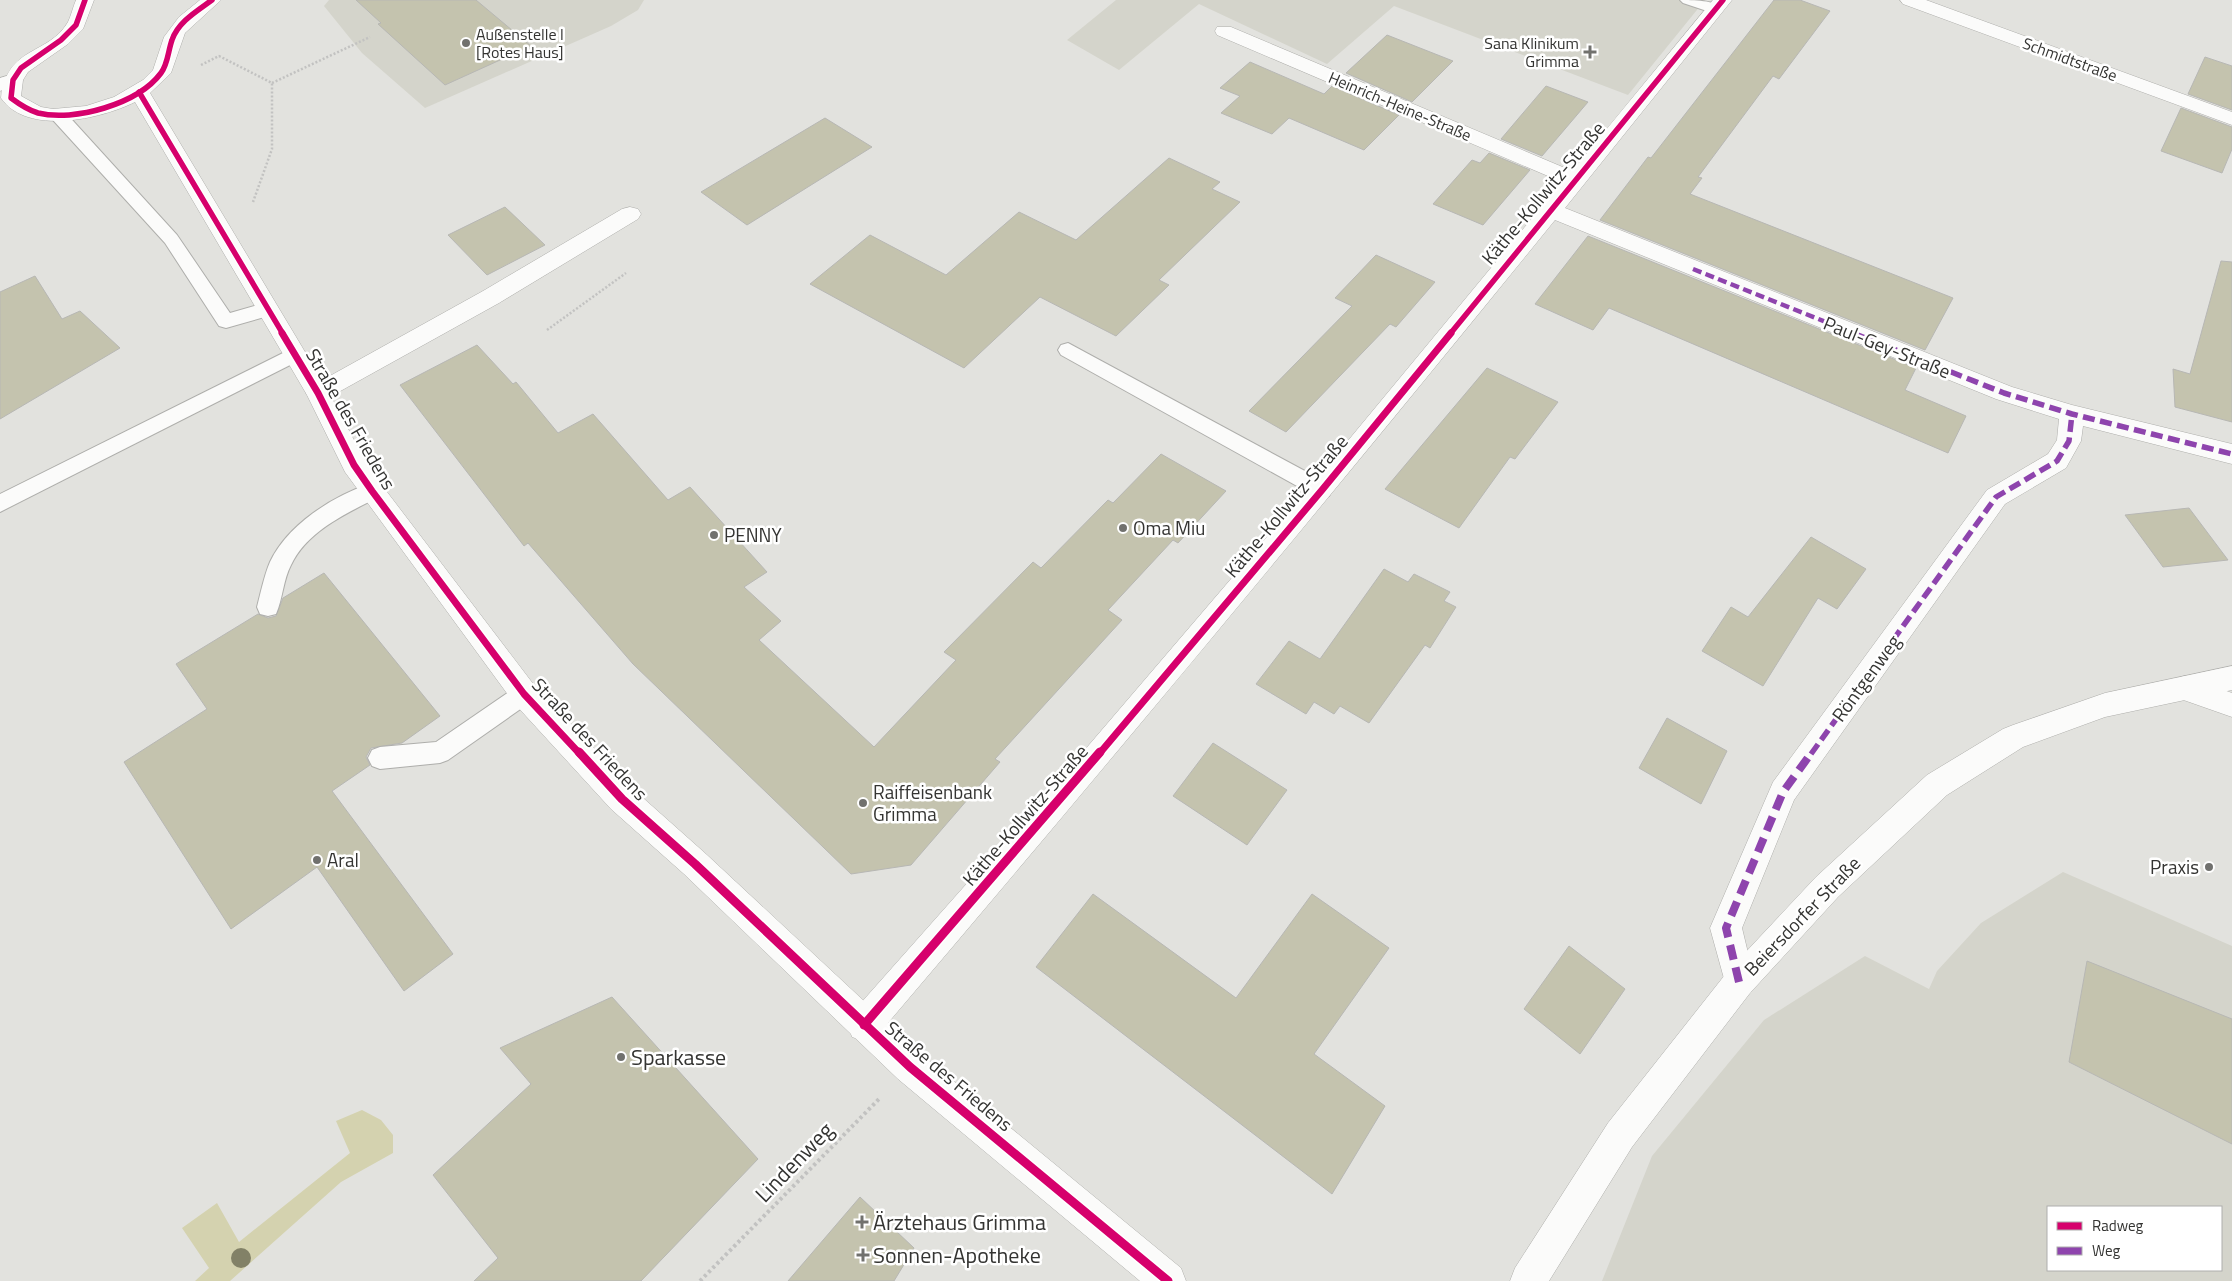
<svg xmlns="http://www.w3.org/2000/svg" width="2232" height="1281" font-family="'Titillium Web',sans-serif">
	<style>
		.built { fill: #d4d4cb; fill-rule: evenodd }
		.green { fill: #d4d2af }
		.building { fill: #c4c3ae; stroke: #b7b7b4 }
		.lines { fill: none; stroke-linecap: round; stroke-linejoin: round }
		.service-casing { stroke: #aeaeab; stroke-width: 2 }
		.minor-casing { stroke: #aeaeab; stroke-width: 1 }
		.tertiary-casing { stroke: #aeaeab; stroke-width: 1 }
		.path-far1 { stroke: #c2c2c1; stroke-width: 2.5; stroke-dasharray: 2 2; stroke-linecap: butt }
		.path { stroke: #c2c2c1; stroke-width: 4; stroke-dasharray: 3 3; stroke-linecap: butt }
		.service { fill: #fbfbfa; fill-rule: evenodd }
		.minor { fill: #fbfbfa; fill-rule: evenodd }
		.tertiary { fill: #fbfbfa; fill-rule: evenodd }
		.quiet-far2 { stroke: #8e44ad; stroke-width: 4.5; stroke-dasharray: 9 4.5; stroke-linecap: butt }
		.quiet-far1 { stroke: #8e44ad; stroke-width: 5.5; stroke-dasharray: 12 5.5; stroke-linecap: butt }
		.quiet { stroke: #8e44ad; stroke-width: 8; stroke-dasharray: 15 8; stroke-linecap: butt }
		.cycleway-far2-casing { stroke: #fff; stroke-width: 8 }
		.cycleway-far1-casing { stroke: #fff; stroke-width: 10 }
		.cycleway-casing { stroke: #fff; stroke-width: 12 }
		.cycleway-far2 { stroke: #d6006c; stroke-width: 5.5 }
		.cycleway-far1 { stroke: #d6006c; stroke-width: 7 }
		.cycleway { stroke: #d6006c; stroke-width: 9 }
		.tree { fill: #828167 }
		.poi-dot { fill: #71716e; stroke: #fff; stroke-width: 2 }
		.labels { text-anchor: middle; stroke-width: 5; stroke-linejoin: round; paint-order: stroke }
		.far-poi-label { font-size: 16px; fill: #343432; stroke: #fff; text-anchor: start }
		.far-street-label { font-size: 16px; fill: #343432; stroke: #fff }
		.street-label { font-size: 19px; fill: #343432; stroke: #fff }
		.poi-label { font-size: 19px; fill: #343432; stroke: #fff; text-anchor: start }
		.near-poi-label { font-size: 22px; fill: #343432; stroke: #fff; text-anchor: start }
		.near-street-label { font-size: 22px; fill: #343432; stroke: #fff }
	</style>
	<rect width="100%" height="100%" fill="#e2e2de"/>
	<g class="built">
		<path d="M329 0H644L638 10 611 26 425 108 362 53 324 6Z"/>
		<path d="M1116 0H1705L1628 95 1394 6 1327 64 1199 4 1119 70 1067 40Z"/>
		<path d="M2063 872 2232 946V1281H1602L1652 1156 1764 1020 1865 956 1929 989 1937 971 1981 923ZM2048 1207H2221V1270H2048Z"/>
	</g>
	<path class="green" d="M362 1110 381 1120 393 1135V1153L341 1182 230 1281H195L209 1268 182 1228 217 1203 239 1242 350 1153 336 1121Z"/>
	<g class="building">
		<path d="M356 0H476L531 46 445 85 378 24 381 23Z"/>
		<path d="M1774 0H1800L1830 11 1779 79 1773 76 1698 177 1702 178 1690 194 1953 298 1925 350 1600 220 1648 157 1651 158Z"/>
		<path d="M1387 35 1453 61 1412 102 1346 73Z"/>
		<path d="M2205 57 2232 66V110L2188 94Z"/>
		<path d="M1250 62 1324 94 1332 86 1399 115 1364 150 1289 118 1272 134 1221 113 1240 96 1220 88Z"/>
		<path d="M1546 86 1588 102 1542 156 1501 139Z"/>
		<path d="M2181 108 2232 127V149L2222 173 2161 151Z"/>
		<path d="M825 118 872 147 747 225 701 192Z"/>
		<path d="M1489 153 1530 170 1483 225 1433 204 1472 160 1480 163Z"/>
		<path d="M1169 158 1220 182 1212 189 1240 202 1159 280 1169 285 1116 336 1040 297 964 368 810 284 870 235 946 275 1019 212 1076 240Z"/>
		<path d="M505 207 545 245 487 275 448 235Z"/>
		<path d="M1588 236 1916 368 1905 390 1966 416 1948 453 1609 308 1593 330 1535 304Z"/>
		<path d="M1376 255 1435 282 1396 327 1390 324 1286 432 1249 411 1352 306 1335 298Z"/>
		<path d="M2221 261 2232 262V422L2175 407 2173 369 2190 374Z"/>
		<path d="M35 276 62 319 80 311 120 348 0 419V292Z"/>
		<path d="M477 345 513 384 516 382 558 433 593 414 668 500 690 487 767 572 744 587 781 621 759 640 874 747 956 660 944 652 1033 562 1041 568 1108 500 1113 503 1161 454 1226 491 1178 543 1173 540 1108 610 1122 620 995 759 1000 762 911 865 851 874 633 664 528 543 524 546 400 385Z"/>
		<path d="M1487 368 1558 402 1515 459 1510 457 1459 528 1385 489Z"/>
		<path d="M2189 508 2228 560 2163 567 2125 515Z"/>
		<path d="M1811 537 1866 569 1837 609 1818 598 1763 686 1702 651 1731 607 1748 617Z"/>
		<path d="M1384 569 1408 582 1414 574 1450 592 1444 601 1456 607 1430 648 1425 645 1369 723 1340 706 1334 714 1314 702 1306 714 1256 684 1289 641 1320 659Z"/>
		<path d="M324 573 440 716 402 743 371 748 366 757 370 765 332 791 453 954 404 991 317 867 231 929 124 762 207 709 176 664 258 614 268 618 276 616 283 598Z"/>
		<path d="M1667 718 1727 751 1701 804 1639 768Z"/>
		<path d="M1213 743 1287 790 1247 845 1173 796Z"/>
		<path d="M1093 894 1236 998 1312 894 1389 948 1314 1054 1385 1106 1332 1194 1036 967Z"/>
		<path d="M1569 946 1625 989 1580 1054 1524 1009Z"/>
		<path d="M2087 961 2232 1019V1144L2069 1062Z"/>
		<path d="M612 997 758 1159 641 1281H474L498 1258 433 1175 531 1084 500 1048Z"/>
		<path d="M860 1197 914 1248 894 1281H788Z"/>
	</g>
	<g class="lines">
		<g class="service-casing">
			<g id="service">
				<path d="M1680 0C1693 0 1715 0 1724 9L1716 14 1683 3Z"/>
				<path d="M58 110 64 111 177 235 230 313 268 302 275 304 277 309 275 314 226 328 219 326 165 243 52 119 50 115 52 111Z"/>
				<path d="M1068 343 1329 484 1332 490 1329 496 1322 498 1315 496 1061 355 1058 350 1061 345Z"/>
				<path d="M295 347 302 349 305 354 302 359 0 512V494Z"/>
				<path d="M372 483 379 485 382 491 379 497C347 513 307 531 291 565 283 580 283 598 276 614L268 616 260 614 257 607C261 592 264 576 270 562 288 524 333 496 372 483Z"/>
				<path d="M524 684 532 687 536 694 532 701 448 760 440 763 380 769 372 766 368 758 372 750 380 747 436 742 516 687Z"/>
			</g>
		</g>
		<g class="minor-casing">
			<g id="minor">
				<path d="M1713 0H1732L1565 208 2012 387 2072 405 2232 444V464L2083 426 2081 441 2066 468 2005 504 1794 800 1742 928 1755 982 1750 993 1739 998 1728 993 1710 928 1773 782 1987 490 2048 454 2057 440 2059 419 1996 399 1555 220C1332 495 1106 767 876 1037L864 1041 852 1037 848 1025 852 1013 1071 766 1313 483 1562 182 1217 35 1215 31 1217 27H1231L1572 171Z"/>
				<path d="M1900 0H1926L2232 112V125L1903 4Z"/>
				<path d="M13 74 20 76 23 80 20 84 0 91V78Z"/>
				<path d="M630 207 638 209 641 214 638 219 499 303 326 399 318 402 310 399 306 393 310 387 483 291 622 209Z"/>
				<path d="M2185 676 2232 693V717L2175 697 2171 688 2175 679Z"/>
			</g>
		</g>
		<g class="tertiary-casing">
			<g id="tertiary">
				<path d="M76 0H94L83 29 68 44 28 72 23 80 21 96 41 107 53 109 86 106 114 97 143 80 153 70 164 37 179 17 200 0H221L185 33 171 73 150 93 326 387 364 459 381 484 534 685 633 789 706 854 922 1055 1181 1268 1186 1281H1140L898 1079 684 874 611 809 514 703 345 472 307 395 135 102C101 119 27 136 1 98 7 45 48 56 68 22 71 16 73 7 76 0Z"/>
				<path d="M2232 666V690L2105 717 2023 747 1947 795 1838 897 1750 993 1632 1147 1549 1281H1510L1515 1268 1608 1123 1728 971 1816 877 1927 775 2003 729 2013 725 2105 693Z"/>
			</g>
		</g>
		<g class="path-far1">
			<path d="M201 65 219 56 272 83V149L253 202"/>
			<path d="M272 83 370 37"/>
			<path d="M547 330 626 273"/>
		</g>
		<path class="path" d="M700 1281 880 1098"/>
		<use href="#service" class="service"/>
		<use href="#minor" class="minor"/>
		<use href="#tertiary" class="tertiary"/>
		<path class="quiet-far2" d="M1693 269 1856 334"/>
		<g class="quiet-far1">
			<path d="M1853 333 2004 393 2072 414 2232 454"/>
			<path d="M1811 754 1996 497 2057 461 2069 441 2072 414"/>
		</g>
		<path class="quiet" d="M1739 982 1726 928 1783 792 1812 752"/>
		<g class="cycleway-far2-casing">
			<g id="cycleway-far2">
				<path d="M85 0 76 25 61 40 21 68 13 80 11 98C19 104 28 110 38 113 74 122 138 104 161 73 168 64 168 51 172 40 178 22 197 11 212 0"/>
				<path d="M139 92 283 334"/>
				<path d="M1450 334 1723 0"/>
			</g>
		</g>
		<g class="cycleway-far1-casing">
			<g id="cycleway-far1">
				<path d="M282 333 318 393 354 465 372 491 524 694 580 754"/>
				<path d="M1099 754 1322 490 1451 333"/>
			</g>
		</g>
		<g class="cycleway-casing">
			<g id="cycleway">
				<path d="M579 752 622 799 695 864 910 1067 1168 1281"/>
				<path d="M864 1025 1100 752"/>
			</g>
		</g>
		<use href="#cycleway-far2" class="cycleway-far2"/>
		<use href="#cycleway-far1" class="cycleway-far1"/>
		<use href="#cycleway" class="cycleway"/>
	</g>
	<circle class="tree" cx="241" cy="1258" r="10"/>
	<g class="poi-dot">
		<circle cx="466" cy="43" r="5"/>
		<path d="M1587.5 44.5h5v5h5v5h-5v5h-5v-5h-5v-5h5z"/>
		<circle cx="1123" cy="528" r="5"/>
		<circle cx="714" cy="535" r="5"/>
		<circle cx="863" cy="803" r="5"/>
		<circle cx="317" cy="860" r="5"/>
		<circle cx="2209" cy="867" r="5"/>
		<circle cx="621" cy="1057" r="5"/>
		<path d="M859.5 1214.5h5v5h5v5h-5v5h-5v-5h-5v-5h5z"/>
		<path d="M860.5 1247.5h5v5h5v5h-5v5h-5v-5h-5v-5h5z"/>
	</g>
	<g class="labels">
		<g class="far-poi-label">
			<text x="476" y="40">Außenstelle l<tspan x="476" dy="18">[Rotes Haus]</tspan></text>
			<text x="1579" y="49" text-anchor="end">Sana Klinikum<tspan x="1579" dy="18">Grimma</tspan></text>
		</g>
		<g class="far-street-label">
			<text transform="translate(2070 59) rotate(20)" y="6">Schmidtstraße</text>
			<text transform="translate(1400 106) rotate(23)" y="6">Heinrich-Heine-Straße</text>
		</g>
		<g class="street-label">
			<text transform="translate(1543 193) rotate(-50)" y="7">Käthe-Kollwitz-Straße</text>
			<text transform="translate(1887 347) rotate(22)" y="7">Paul-Gey-Straße</text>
			<text transform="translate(351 419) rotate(60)" y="7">Straße des Friedens</text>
			<text transform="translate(1286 506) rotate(-50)" y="7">Käthe-Kollwitz-Straße</text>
			<text transform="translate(1866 678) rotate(-54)" y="7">Röntgenweg</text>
			<text transform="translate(590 739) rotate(47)" y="7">Straße des Friedens</text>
			<text transform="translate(1025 815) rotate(-49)" y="7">Käthe-Kollwitz-Straße</text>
			<text transform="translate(1802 916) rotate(-46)" y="7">Beiersdorfer Straße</text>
			<text transform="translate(949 1076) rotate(40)" y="7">Straße des Friedens</text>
		</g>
		<g class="poi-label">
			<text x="1133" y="535">Oma Miu</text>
			<text x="724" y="542">PENNY</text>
			<text x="873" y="799">Raiffeisenbank<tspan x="873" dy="22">Grimma</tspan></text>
			<text x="327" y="867">Aral</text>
			<text x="2199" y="874" text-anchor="end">Praxis</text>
		</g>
		<g class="near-poi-label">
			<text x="631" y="1065">Sparkasse</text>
			<text x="873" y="1230">Ärztehaus Grimma</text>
			<text x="873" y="1263">Sonnen-Apotheke</text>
		</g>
		<g class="near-street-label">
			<text transform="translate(794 1162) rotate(-46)" y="8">Lindenweg</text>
		</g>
	</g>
	<rect x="2047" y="1206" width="175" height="65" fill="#ffffff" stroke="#aeaead"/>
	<rect x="2057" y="1222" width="25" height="8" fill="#d6006c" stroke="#aeaead"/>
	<text x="2092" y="1231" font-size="15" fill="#343432">Radweg</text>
	<rect x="2057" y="1247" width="25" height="8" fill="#8e44ad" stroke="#aeaead"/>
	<text x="2092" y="1256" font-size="15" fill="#343432">Weg</text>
</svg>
